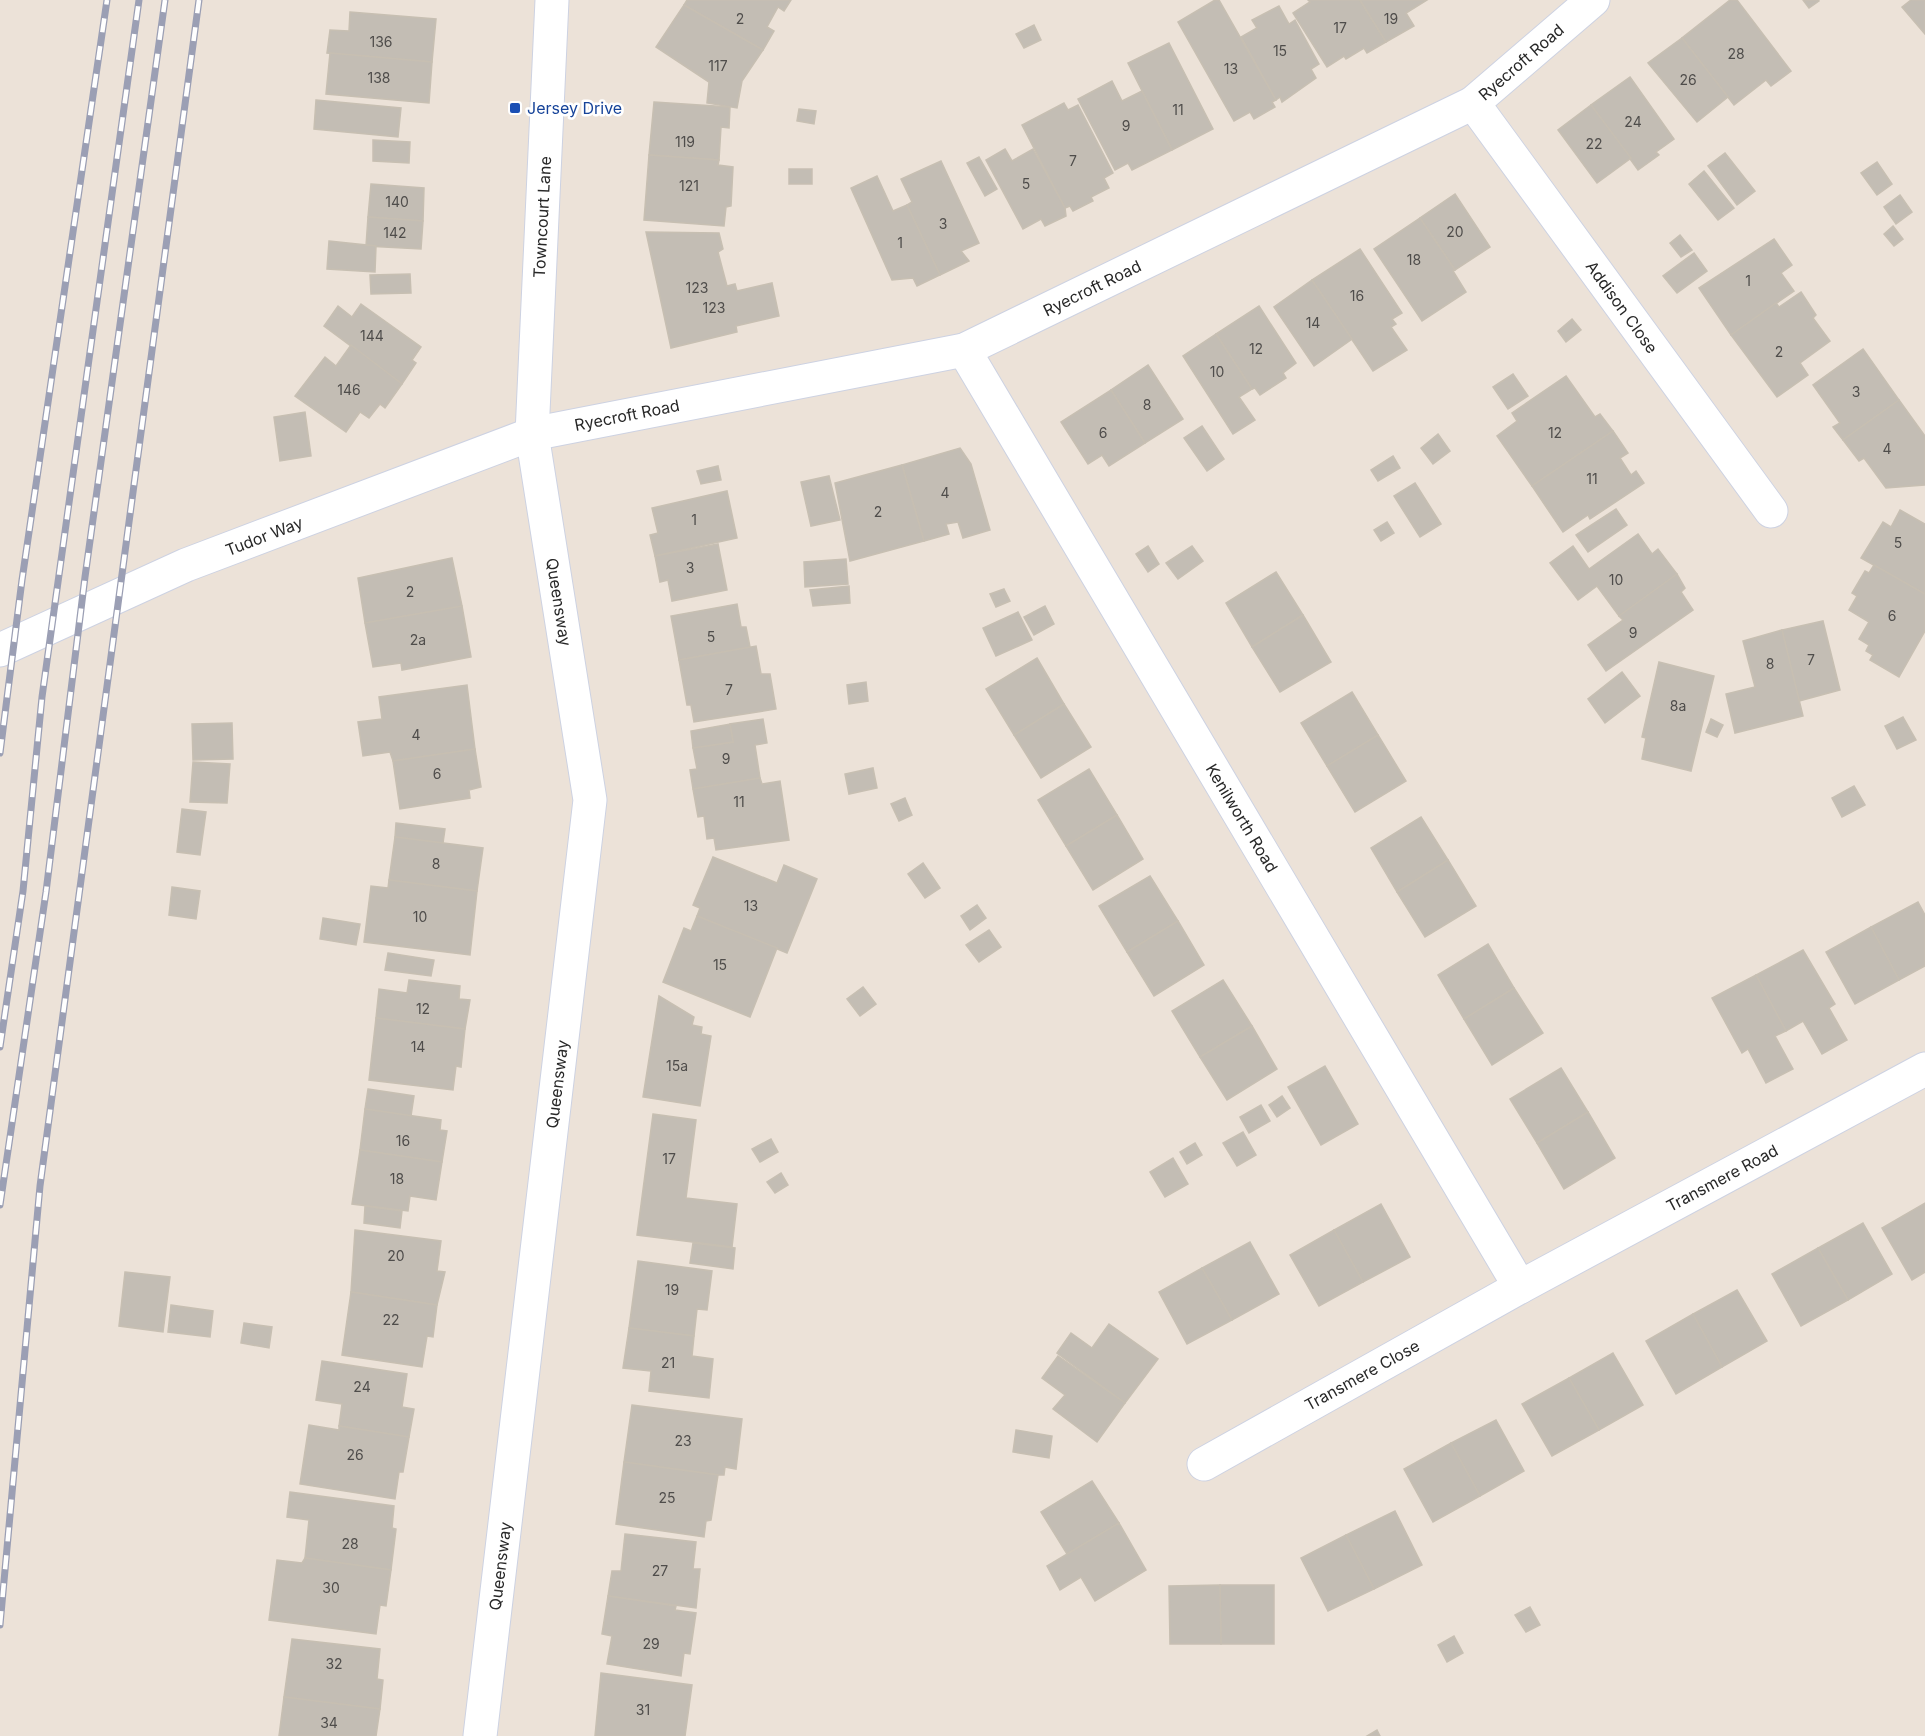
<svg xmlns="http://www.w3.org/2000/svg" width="1925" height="1736" font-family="Inter,sans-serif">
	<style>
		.building { fill: #c3bdb4; stroke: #c7bfb2; stroke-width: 1.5 }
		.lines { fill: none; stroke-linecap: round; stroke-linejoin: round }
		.street-casing { stroke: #cdd2e2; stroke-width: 35 }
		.secondary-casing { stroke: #cdd2e2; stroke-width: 35 }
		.street { stroke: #fff; stroke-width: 33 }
		.secondary { stroke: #fff; stroke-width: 33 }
		.rail-casing { stroke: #9b9fb4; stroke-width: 7 }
		.rail { stroke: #fff; stroke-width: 4.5; stroke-dasharray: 14; stroke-linecap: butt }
		.transit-dot { fill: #1a4fb4; stroke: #fff; stroke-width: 2 }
		.labels { text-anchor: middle; stroke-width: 5; stroke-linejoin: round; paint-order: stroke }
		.number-label { font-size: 14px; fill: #4f4d4b }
		.street-label { font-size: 16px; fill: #282828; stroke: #fff }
		.transit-label { font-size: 16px; fill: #164399; stroke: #fff; text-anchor: start }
	</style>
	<rect width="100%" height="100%" fill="#ece2d8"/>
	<g class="building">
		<path d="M687 0H791L784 11 778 7 767 27 774 31 763 50 684 5Z"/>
		<path d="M1215 0H1219L1276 100 1272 102 1275 107 1254 119 1250 112 1234 121 1178 22Z"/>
		<path d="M1308 0H1360L1386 42 1367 53 1364 48 1346 59 1344 56 1327 67 1293 13 1310 2Z"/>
		<path d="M1360 0H1427L1406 13 1414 26 1386 42Z"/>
		<path d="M1730 0H1737L1791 71 1771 86 1766 80 1734 105 1682 38Z"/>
		<path d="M1803 0H1818L1819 1 1809 8Z"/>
		<path d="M1911 0H1925V34L1902 7Z"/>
		<path d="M684 5 763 50 742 81 737 108 707 103 709 82 656 47Z"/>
		<path d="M1279 6 1289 24 1295 20 1319 64 1311 69 1316 78 1282 102 1280 97 1276 100 1241 37 1257 28 1252 20Z"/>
		<path d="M350 12 436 19 432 62 327 53 330 30 349 31Z"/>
		<path d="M1034 25 1041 40 1024 48 1016 34Z"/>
		<path d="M1682 38 1728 97 1697 122 1648 63Z"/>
		<path d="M1169 43 1213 129 1172 150 1128 63Z"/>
		<path d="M330 53 432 62 429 103 326 94Z"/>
		<path d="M1630 77 1674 139 1656 152 1659 155 1638 170 1591 105Z"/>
		<path d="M1112 81 1122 101 1142 91 1172 150 1132 170 1128 163 1115 170 1078 99Z"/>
		<path d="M316 100 401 108 398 137 314 129Z"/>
		<path d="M654 102 730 107 729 128 721 127 719 160 649 155Z"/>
		<path d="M1064 103 1068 110 1078 105 1113 173 1104 178 1109 188 1091 197 1093 201 1073 211 1070 206 1065 208 1022 125Z"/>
		<path d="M1591 105 1631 158 1597 183 1558 130Z"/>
		<path d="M799 109 816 111 814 124 797 121Z"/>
		<path d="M373 140 410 142 409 163 373 161Z"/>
		<path d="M1005 149 1012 161 1033 149 1065 208 1066 216 1045 226 1041 219 1023 229 986 160Z"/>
		<path d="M1725 153 1755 191 1737 205 1708 166Z"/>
		<path d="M649 155 719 160 718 165 733 167 731 206 726 207 724 226 644 220Z"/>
		<path d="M979 157 997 189 985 196 967 163Z"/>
		<path d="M941 161 979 243 961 251 969 261 940 275 907 205 912 202 901 179Z"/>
		<path d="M1877 162 1892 184 1877 195 1861 173Z"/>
		<rect x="789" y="169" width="23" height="15"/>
		<path d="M1704 171 1734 208 1718 220 1689 184Z"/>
		<path d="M877 176 893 211 907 205 940 275 917 286 913 278 892 280 851 188Z"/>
		<path d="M371 184 424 188 423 221 368 217Z"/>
		<path d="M1455 194 1490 247 1455 270 1420 218Z"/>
		<path d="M1900 195 1912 212 1896 224 1884 207Z"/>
		<path d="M368 217 423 221 421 249 366 246Z"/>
		<path d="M1420 218 1455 270 1453 271 1466 292 1422 321 1374 249Z"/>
		<path d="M1893 226 1903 239 1894 246 1884 234Z"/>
		<path d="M646 232 719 233 723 249 718 252 727 286 735 284 737 291 772 283 779 316 736 326 737 332 671 348Z"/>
		<path d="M1680 235 1692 250 1681 257 1670 243Z"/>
		<path d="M1774 239 1792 265 1781 273 1794 291 1731 335 1699 288Z"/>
		<path d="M329 241 376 246 375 272 327 269Z"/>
		<path d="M1360 249 1402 313 1392 319 1396 324 1391 327 1407 350 1373 371 1312 280Z"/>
		<path d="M1694 253 1707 271 1677 293 1663 276Z"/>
		<path d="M410 274 411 293 371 294 370 275Z"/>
		<path d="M1312 280 1352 339 1314 366 1274 307Z"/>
		<path d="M1801 292 1816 315 1813 318 1830 341 1800 363 1808 375 1777 397 1731 335 1776 303 1779 307Z"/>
		<path d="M361 304 421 347 412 360 416 363 402 384 324 326 338 306 352 317Z"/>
		<path d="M1259 306 1296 363 1283 373 1286 378 1260 395 1255 388 1252 389 1216 334Z"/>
		<path d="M1572 319 1581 330 1566 342 1558 331Z"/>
		<path d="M1216 334 1252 389 1239 397 1255 420 1233 434 1183 356Z"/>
		<path d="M351 345 402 384 385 408 380 404 369 418 360 412 346 432 295 396 325 357 336 366Z"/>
		<path d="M1863 349 1899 400 1843 440 1833 427 1840 423 1813 385Z"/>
		<path d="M1148 365 1183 419 1145 443 1111 390Z"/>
		<path d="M1513 374 1528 396 1508 409 1493 387Z"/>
		<path d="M1566 376 1595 417 1600 414 1613 431 1532 486 1497 436 1517 421 1512 413Z"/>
		<path d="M1111 390 1145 443 1109 466 1102 455 1088 464 1061 422Z"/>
		<path d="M1899 400 1925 436V485L1886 488 1864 458 1859 461 1843 440Z"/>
		<path d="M305 412 311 456 280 461 274 417Z"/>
		<path d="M1202 426 1224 459 1207 471 1184 438Z"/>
		<path d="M1613 431 1628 453 1620 458 1631 475 1636 471 1644 483 1590 519 1588 515 1563 532 1532 486Z"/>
		<path d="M1438 434 1450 451 1433 464 1421 448Z"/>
		<path d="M960 448 971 464 990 530 963 538 958 522 946 524 949 534 924 541 902 465Z"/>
		<path d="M1393 456 1400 468 1378 481 1371 470Z"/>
		<path d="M902 465 924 541 850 561 835 483Z"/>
		<path d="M718 466 721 480 701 484 697 471Z"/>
		<path d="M829 476 840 520 811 526 801 482Z"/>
		<path d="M1415 483 1441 524 1420 537 1394 496Z"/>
		<path d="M727 491 737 538 655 556 650 535 658 533 652 508Z"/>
		<path d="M1616 509 1627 525 1588 552 1576 535Z"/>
		<path d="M1900 510 1925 524V594L1861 558 1883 522 1891 527Z"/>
		<path d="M1387 522 1394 533 1381 541 1374 530Z"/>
		<path d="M1638 534 1652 554 1658 549 1677 574 1619 616 1597 586 1578 600 1550 563 1573 546 1589 569Z"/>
		<path d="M718 544 727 590 672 601 668 580 660 582 655 556Z"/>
		<path d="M1148 546 1159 564 1148 572 1136 554Z"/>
		<path d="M1192 546 1203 561 1178 579 1166 563Z"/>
		<path d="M452 558 462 606 365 623 358 578Z"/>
		<path d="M846 559 848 584 805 587 804 562Z"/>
		<path d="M1874 565 1925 594V631L1899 677 1870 660 1873 655 1866 651 1869 645 1859 639 1869 622 1849 610 1857 596 1852 593 1865 571 1869 573Z"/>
		<path d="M1276 572 1303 615 1252 647 1226 603Z"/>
		<path d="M1677 574 1685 588 1681 592 1693 610 1606 671 1588 645 1623 620 1619 616Z"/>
		<path d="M849 586 850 603 813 606 810 590Z"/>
		<path d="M1004 589 1010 601 996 607 990 594Z"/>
		<path d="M737 604 741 627H746L750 647 679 660 671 616Z"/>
		<path d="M462 606 471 657 402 670 401 663 373 667 365 623Z"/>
		<path d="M1045 606 1054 624 1034 635 1024 617Z"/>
		<path d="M1018 612 1032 640 996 656 983 628Z"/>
		<path d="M1303 615 1331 662 1280 692 1252 647Z"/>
		<path d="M1823 621 1840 690 1799 701 1782 630Z"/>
		<path d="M1782 630 1803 716 1735 733 1726 694 1755 687 1743 641Z"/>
		<path d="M756 646 761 674H770L776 709 694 722 691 705H687L679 660Z"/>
		<path d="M1037 658 1064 704 1014 735 986 689Z"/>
		<path d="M1659 662 1714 676 1691 771 1642 759 1646 738 1642 737Z"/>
		<path d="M1622 672 1640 696 1605 723 1588 699Z"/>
		<path d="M866 682 868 701 849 704 847 685Z"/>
		<path d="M467 685 475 749 393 761 390 752 363 756 358 722 382 719 379 697Z"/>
		<path d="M1352 692 1378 735 1327 766 1301 723Z"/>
		<path d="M1064 704 1091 747 1041 778 1014 735Z"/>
		<path d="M1903 717 1916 740 1897 749 1885 726Z"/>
		<path d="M763 719 767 743 755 745 760 778 693 789 690 770 697 769 693 748 733 742 730 724Z"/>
		<path d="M1711 719 1723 725 1717 737 1706 732Z"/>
		<path d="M232 723 233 759 193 760 192 724Z"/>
		<path d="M730 724 733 742 693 748 691 731Z"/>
		<path d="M1378 735 1406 781 1355 812 1327 766Z"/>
		<path d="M475 749 481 787 469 790 470 798 400 809 393 761Z"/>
		<path d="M193 762 230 764 227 803 190 802Z"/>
		<path d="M873 768 877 788 849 794 845 774Z"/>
		<path d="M1089 769 1117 815 1066 846 1038 800Z"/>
		<path d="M760 778 762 784 780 781 789 840 716 850 714 838 707 839 704 816 698 817 693 789Z"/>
		<path d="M1854 786 1865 805 1842 817 1832 798Z"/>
		<path d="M905 798 912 815 899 821 891 804Z"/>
		<path d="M182 809 206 812 200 855 177 852Z"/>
		<path d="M1117 815 1143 859 1093 890 1066 846Z"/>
		<path d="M1421 817 1448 860 1397 892 1371 848Z"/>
		<path d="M396 823 445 829 443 843 395 837Z"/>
		<path d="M395 837 483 848 477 891 389 880Z"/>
		<path d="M713 857 777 883 784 865 817 879 787 953 697 916 700 908 693 905Z"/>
		<path d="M1448 860 1476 906 1425 937 1397 892Z"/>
		<path d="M923 863 940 888 925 898 908 874Z"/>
		<path d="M1150 876 1178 921 1127 952 1099 906Z"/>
		<path d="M389 880 477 891 470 955 364 942 371 886 388 888Z"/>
		<path d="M172 887 200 891 196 919 169 915Z"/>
		<path d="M1918 902 1925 915V966L1899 980 1871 927Z"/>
		<path d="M977 905 986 918 970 930 961 916Z"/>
		<path d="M697 916 777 948 750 1017 663 982 684 928 691 931Z"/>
		<path d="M323 918 360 924 356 945 320 939Z"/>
		<path d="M1178 921 1204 965 1154 996 1127 952Z"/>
		<path d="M1871 927 1899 980 1855 1004 1826 952Z"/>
		<path d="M989 930 1001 947 979 962 966 945Z"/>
		<path d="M1488 944 1514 988 1464 1019 1438 975Z"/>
		<path d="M1803 950 1835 1004 1829 1008 1847 1040 1822 1054 1803 1021 1786 1031 1756 975Z"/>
		<path d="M388 953 434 960 431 976 385 970Z"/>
		<path d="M1756 975 1786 1031 1775 1036 1793 1069 1766 1083 1748 1049 1742 1053 1712 998Z"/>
		<path d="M409 980 460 986 459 999 470 1000 465 1029 376 1018 379 989 407 993Z"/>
		<path d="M1223 980 1252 1026 1200 1057 1172 1011Z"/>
		<path d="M863 987 876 1004 860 1016 847 999Z"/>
		<path d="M1514 988 1543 1033 1492 1065 1464 1019Z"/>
		<path d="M659 996 694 1017 692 1025 702 1027 701 1034 711 1036 700 1106 643 1097Z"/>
		<path d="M376 1018 465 1029 461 1067 456 1066 453 1090 369 1080Z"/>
		<path d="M1252 1026 1277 1069 1227 1100 1200 1057Z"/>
		<path d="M1325 1066 1358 1124 1321 1145 1288 1087Z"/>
		<path d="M1561 1068 1588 1112 1537 1143 1510 1099Z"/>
		<path d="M368 1089 414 1096 411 1116 365 1109Z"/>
		<path d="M1282 1096 1290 1108 1277 1117 1269 1105Z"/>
		<path d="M1261 1105 1270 1121 1249 1133 1240 1117Z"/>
		<path d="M365 1109 441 1120 440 1130 447 1131 442 1162 360 1150Z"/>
		<path d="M1588 1112 1615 1158 1564 1189 1537 1143Z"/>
		<path d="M653 1114 696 1120 686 1198 737 1204 732 1247 637 1235Z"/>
		<path d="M1243 1132 1256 1155 1237 1166 1223 1143Z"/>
		<path d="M771 1139 778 1152 760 1162 752 1149Z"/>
		<path d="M1195 1143 1202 1155 1187 1164 1180 1152Z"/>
		<path d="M360 1150 442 1162 436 1200 410 1196 408 1211 352 1204Z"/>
		<path d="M1173 1158 1188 1184 1165 1197 1150 1172Z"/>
		<path d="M781 1173 788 1185 775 1193 767 1182Z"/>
		<path d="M1925 1203V1272L1912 1280 1882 1228Z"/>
		<path d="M1381 1204 1410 1257 1363 1282 1334 1230Z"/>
		<path d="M365 1206 402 1211 400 1228 364 1223Z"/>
		<path d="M1863 1223 1892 1274 1848 1300 1818 1248Z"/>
		<path d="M355 1230 441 1241 437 1271 445 1272 437 1305 351 1292Z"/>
		<path d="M1334 1230 1363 1282 1319 1306 1290 1255Z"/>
		<path d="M1250 1242 1279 1294 1232 1320 1202 1268Z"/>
		<path d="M693 1243 735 1248 733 1269 690 1263Z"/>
		<path d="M1818 1248 1848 1300 1801 1326 1772 1274Z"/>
		<path d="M638 1261 712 1271 707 1310 697 1309 694 1336 629 1328Z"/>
		<path d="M1202 1268 1232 1320 1187 1344 1159 1292Z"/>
		<path d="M125 1272 170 1277 163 1332 119 1326Z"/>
		<path d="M1737 1290 1767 1341 1722 1367 1693 1314Z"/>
		<path d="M351 1292 437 1305 433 1337 427 1336 422 1367 342 1355Z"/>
		<path d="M171 1305 213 1311 210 1337 168 1332Z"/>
		<path d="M1693 1314 1722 1367 1676 1394 1646 1341Z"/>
		<path d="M244 1323 272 1327 269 1348 241 1343Z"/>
		<path d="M1109 1324 1158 1359 1125 1403 1057 1353 1071 1333 1092 1348Z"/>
		<path d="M629 1328 694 1336 692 1356 713 1359 709 1398 649 1391 651 1371 623 1368Z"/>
		<path d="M1613 1353 1643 1405 1599 1430 1569 1378Z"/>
		<path d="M1058 1356 1125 1403 1097 1442 1053 1409 1065 1395 1042 1378Z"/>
		<path d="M322 1361 407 1374 402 1407 414 1409 409 1437 339 1426 342 1404 316 1400Z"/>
		<path d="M1569 1378 1599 1430 1552 1456 1522 1404Z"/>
		<path d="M632 1405 742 1419 736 1469 725 1467 724 1475H718L624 1462Z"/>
		<path d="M1496 1420 1524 1471 1480 1496 1451 1443Z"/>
		<path d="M309 1425 339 1430V1426L409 1437 403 1472H399L395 1499 300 1484Z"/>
		<path d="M1016 1430 1052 1436 1049 1458 1013 1452Z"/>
		<path d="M1451 1443 1480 1496 1433 1522 1404 1469Z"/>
		<path d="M624 1462 718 1475 711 1520 706 1521 704 1537 616 1524Z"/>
		<path d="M1092 1481 1119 1523 1067 1554 1041 1512Z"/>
		<path d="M290 1492 394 1506 392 1528 396 1529 391 1570 305 1558 309 1520 287 1517Z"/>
		<path d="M1395 1511 1422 1565 1374 1589 1346 1535Z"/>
		<path d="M1119 1523 1146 1570 1095 1601 1081 1577 1060 1590 1047 1566Z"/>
		<path d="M625 1534 696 1542 693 1569H700L696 1608 608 1596 612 1571H621Z"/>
		<path d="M1346 1535 1374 1589 1328 1611 1301 1558Z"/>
		<path d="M305 1558 391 1570 386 1606 380 1605 376 1634 269 1620 277 1560 302 1563Z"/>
		<path d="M1220 1585H1274V1644H1221Z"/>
		<path d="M1220 1585 1221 1644H1170L1169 1586Z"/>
		<path d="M608 1596 676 1606 675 1610 696 1613 690 1654 684 1653 681 1676 607 1664 612 1636 602 1634Z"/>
		<path d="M1530 1607 1540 1625 1526 1632 1515 1615Z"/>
		<path d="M1454 1636 1463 1653 1447 1662 1438 1645Z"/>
		<path d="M292 1639 380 1649 377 1679 383 1680 380 1709 284 1697Z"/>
		<path d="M601 1673 692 1685 685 1736H595Z"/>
		<path d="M284 1697 380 1709 376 1736H279Z"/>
		<path d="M1377 1730 1380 1736H1367Z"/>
	</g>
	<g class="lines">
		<g class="street-casing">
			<g id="street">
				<path d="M1473 103 1771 511"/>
				<path d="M964 350 1520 1287"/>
				<path d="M532 434 964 350 1473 103 1593 0"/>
				<path d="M1204 1464 1520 1287 1925 1069"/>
			</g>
		</g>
		<g class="secondary-casing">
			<g id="secondary">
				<path d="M0 650 186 565 532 434"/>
				<path d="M480 1736 590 800 532 434 552 0"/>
			</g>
		</g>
		<use href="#street" class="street"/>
		<use href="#secondary" class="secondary"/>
		<g class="rail-casing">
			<g id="rail">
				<path d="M0 753 22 580 107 0"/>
				<path d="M0 1047 23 891 42 697 139 0"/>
				<path d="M0 1205 46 892 85 577 165 0"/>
				<path d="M0 1625 40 1186 199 0"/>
			</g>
		</g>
		<use href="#rail" class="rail"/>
	</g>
	<rect class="transit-dot" x="509" y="102" width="12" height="12" rx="3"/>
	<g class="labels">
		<g class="number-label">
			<text x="740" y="24">2</text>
			<text x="1391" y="24">19</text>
			<text x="1340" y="33">17</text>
			<text x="381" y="47">136</text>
			<text x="1280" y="56">15</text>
			<text x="1736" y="59">28</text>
			<text x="718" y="71">117</text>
			<text x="1231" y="74">13</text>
			<text x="379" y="83">138</text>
			<text x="1688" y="85">26</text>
			<text x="1178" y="115">11</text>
			<text x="1633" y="127">24</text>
			<text x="1126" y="131">9</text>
			<text x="685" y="147">119</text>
			<text x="1594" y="149">22</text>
			<text x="1073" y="166">7</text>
			<text x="1026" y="189">5</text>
			<text x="689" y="191">121</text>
			<text x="397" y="207">140</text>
			<text x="943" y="229">3</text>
			<text x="1455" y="237">20</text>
			<text x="395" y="238">142</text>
			<text x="900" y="248">1</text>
			<text x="1414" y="265">18</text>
			<text x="1748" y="286">1</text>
			<text x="697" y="293">123</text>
			<text x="1357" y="301">16</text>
			<text x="714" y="313">123</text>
			<text x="1313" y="328">14</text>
			<text x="372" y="341">144</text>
			<text x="1256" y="354">12</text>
			<text x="1779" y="357">2</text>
			<text x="1217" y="377">10</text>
			<text x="349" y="395">146</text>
			<text x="1856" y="397">3</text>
			<text x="1147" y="410">8</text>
			<text x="1103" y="438">6</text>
			<text x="1555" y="438">12</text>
			<text x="1887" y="454">4</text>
			<text x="1592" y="484">11</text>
			<text x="945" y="498">4</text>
			<text x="878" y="517">2</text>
			<text x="694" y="525">1</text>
			<text x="1898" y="548">5</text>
			<text x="690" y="573">3</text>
			<text x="1616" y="585">10</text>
			<text x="410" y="597">2</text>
			<text x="1892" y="621">6</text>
			<text x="1633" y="638">9</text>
			<text x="711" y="642">5</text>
			<text x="418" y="645">2a</text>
			<text x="1811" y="665">7</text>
			<text x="1770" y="669">8</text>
			<text x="729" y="695">7</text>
			<text x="1678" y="711">8a</text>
			<text x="416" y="740">4</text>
			<text x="726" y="764">9</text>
			<text x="437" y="779">6</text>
			<text x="739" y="807">11</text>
			<text x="436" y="869">8</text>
			<text x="751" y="911">13</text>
			<text x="420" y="922">10</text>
			<text x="720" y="970">15</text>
			<text x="423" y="1014">12</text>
			<text x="418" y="1052">14</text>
			<text x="677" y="1071">15a</text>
			<text x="403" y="1146">16</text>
			<text x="669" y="1164">17</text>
			<text x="397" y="1184">18</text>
			<text x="396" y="1261">20</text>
			<text x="672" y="1295">19</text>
			<text x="391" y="1325">22</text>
			<text x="668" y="1368">21</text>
			<text x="362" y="1392">24</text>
			<text x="683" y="1446">23</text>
			<text x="355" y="1460">26</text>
			<text x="667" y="1503">25</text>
			<text x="350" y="1549">28</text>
			<text x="660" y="1576">27</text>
			<text x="331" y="1593">30</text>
			<text x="651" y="1649">29</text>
			<text x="334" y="1669">32</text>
			<text x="643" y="1715">31</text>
			<text x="329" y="1728">34</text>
		</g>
		<g class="street-label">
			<text transform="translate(1521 62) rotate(-41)" y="6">Ryecroft Road</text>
			<text transform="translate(542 217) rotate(-87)" y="6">Towncourt Lane</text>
			<text transform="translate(1092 288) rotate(-26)" y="6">Ryecroft Road</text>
			<text transform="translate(1622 307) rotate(54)" y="6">Addison Close</text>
			<text transform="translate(627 415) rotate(-11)" y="6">Ryecroft Road</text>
			<text transform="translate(264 536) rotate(-21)" y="6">Tudor Way</text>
			<text transform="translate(559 602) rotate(81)" y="6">Queensway</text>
			<text transform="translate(1242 818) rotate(59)" y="6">Kenilworth Road</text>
			<text transform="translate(557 1084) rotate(-83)" y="6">Queensway</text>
			<text transform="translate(1722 1178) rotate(-28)" y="6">Transmere Road</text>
			<text transform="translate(1362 1375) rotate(-29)" y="6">Transmere Close</text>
			<text transform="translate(500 1566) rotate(-83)" y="6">Queensway</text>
		</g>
		<g class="transit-label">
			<text x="527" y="114">Jersey Drive</text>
		</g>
	</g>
</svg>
